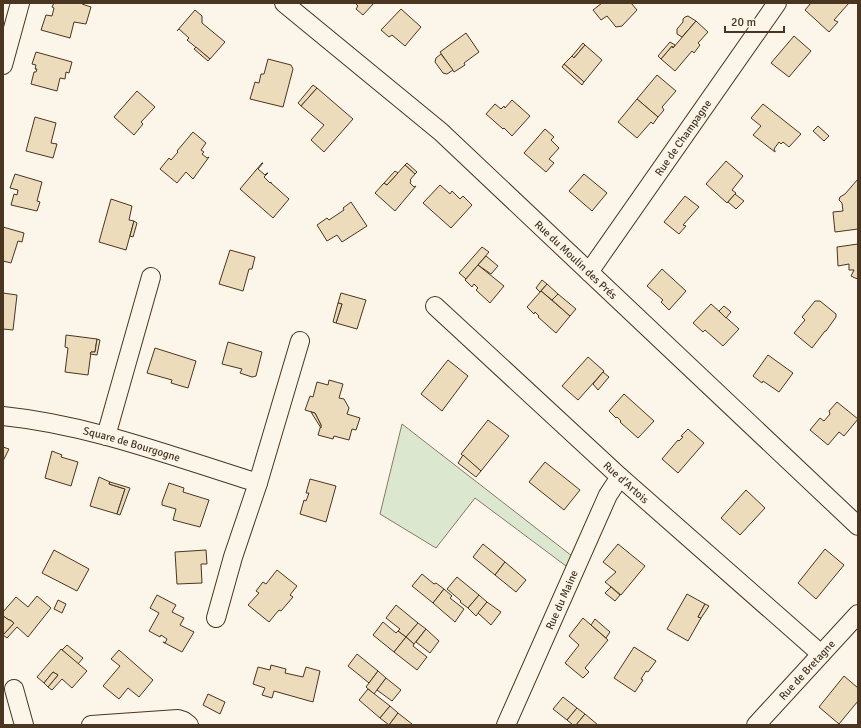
<svg xmlns="http://www.w3.org/2000/svg" width="861" height="728" font-family="Signika,sans-serif">
	<style>
		.green { fill: #dce7d0; stroke: #887966 }
		.building { fill: #ecdcbc; stroke: #4a3520 }
		.lines { fill: none; stroke-linecap: round; stroke-linejoin: round }
		.minor-casing { stroke: #4a3520; stroke-width: 20 }
		.minor { stroke: #fbf6e9; stroke-width: 18 }
		.labels { text-anchor: middle; stroke-width: 3; stroke-linejoin: round; paint-order: stroke }
		.street-label { font-size: 11px; fill: #4a3520; stroke: #fbf6e9 }
	</style>
	<rect width="100%" height="100%" fill="#fbf6e9"/>
	<path class="green" d="M402 424 572 556 566 566 475 498 436 548 380 514Z"/>
	<g class="building">
		<path d="M54 3H82V4L91 7 86 24 74 22 70 38 41 30 46 15 52 16 54 8 52 7Z"/>
		<path d="M355 3H374L363 15 356 9 358 6Z"/>
		<path d="M602 3H631L637 10 622 26 616 27 607 16 601 20 593 10Z"/>
		<path d="M811 3H849L834 20 838 22 829 32 805 10Z"/>
		<path d="M401 9 421 27 405 46 392 35 389 37 381 30Z"/>
		<path d="M195 10 202 16V23L225 42 210 59 187 40 189 38 179 29 177 31Z"/>
		<path d="M688 16 696 21 682 37 677 34V29L683 22V19L685 17Z"/>
		<path d="M696 21 708 32 698 43 700 45 694 53 692 51 675 71 661 59 672 46 673 48Z"/>
		<path d="M466 33 479 52 464 63 465 65 454 72 440 52Z"/>
		<path d="M794 36 811 51 789 77 771 63Z"/>
		<path d="M670 42 675 45 673 48 672 46 661 59 658 56Z"/>
		<path d="M583 43 585 45 574 58 572 56Z"/>
		<path d="M585 45 602 60 584 82 564 64 572 56 574 58Z"/>
		<path d="M196 47 210 59 208 61 194 49Z"/>
		<path d="M36 52 72 62 69 73 66 72 65 79 60 78 57 91 31 84 34 72H36L37 69H35L36 65 32 64Z"/>
		<path d="M441 54 453 70 447 74 443 73 435 62 436 58Z"/>
		<path d="M268 59 291 65 293 69 283 107 250 99 255 82 259 83 261 74H264Z"/>
		<path d="M564 64 584 82 582 85 562 67Z"/>
		<path d="M657 75 676 91 662 107 664 110 658 117 637 99Z"/>
		<path d="M313 85 317 88 301 106 298 103Z"/>
		<path d="M317 88 353 119 324 152 311 140 324 125 301 106Z"/>
		<path d="M137 91 155 107 141 122 143 124 134 135 114 117Z"/>
		<path d="M637 99 658 117 653 124 651 122 637 138 618 122Z"/>
		<path d="M512 100 530 116 512 136 504 128 503 129 486 114 495 104 501 109 504 106 505 108Z"/>
		<path d="M763 104 801 134 789 147 783 142 781 144 779 142 774 149 775 151V152L753 135 761 126 751 118Z"/>
		<path d="M35 117 56 123 51 143 57 144 53 158 26 151Z"/>
		<path d="M818 126 829 136 824 141 813 131Z"/>
		<path d="M545 129 554 137 551 140 559 148 549 159 554 163 546 172 524 153Z"/>
		<path d="M193 132 206 143 201 150 204 152 202 154 207 158 209 157 193 179 186 172 177 183 160 169 169 158 171 160 178 152 177 151Z"/>
		<path d="M726 161 743 176 732 190 736 193 727 203 706 184Z"/>
		<path d="M262 163H263L258 169 265 175 267 173H268L264 177 270 183 271 182V183L289 199 273 218 240 189Z"/>
		<path d="M407 163 417 172 415 174 405 165Z"/>
		<path d="M405 165 415 174 410 180 411 181 410 183 414 187 416 186 395 211 375 193 384 183 387 185Z"/>
		<path d="M395 171 398 173 387 185 384 183Z"/>
		<path d="M15 174 42 182 37 201 40 202 37 211 11 205 14 194 17 195 18 190 10 188Z"/>
		<path d="M584 174 607 193 592 211 569 191Z"/>
		<path d="M858 179V229L835 232 833 212 843 211 842 203 839 200 840 197 845 194Z"/>
		<path d="M440 185 450 194 452 191 460 199 463 196 472 205 451 228 423 203Z"/>
		<path d="M735 194 744 201 736 209 728 202Z"/>
		<path d="M685 196 699 207 683 225 686 226 679 234 664 222Z"/>
		<path d="M111 199 132 206 129 220 134 221 126 250 99 242Z"/>
		<path d="M351 202 367 226 342 242 337 235 327 241 317 225 327 218 329 220 344 210 343 208Z"/>
		<path d="M134 221 137 223 133 237 130 236Z"/>
		<path d="M3 227 24 233 22 242 18 241 11 263 3 261Z"/>
		<path d="M858 244V279L855 278 851 276 854 270H849V264L838 266 837 247Z"/>
		<path d="M482 247 489 252 466 279 459 273Z"/>
		<path d="M230 250 255 257 252 269H249L243 291 219 284Z"/>
		<path d="M486 256 498 266 491 274 478 265Z"/>
		<path d="M478 265 504 286 490 303 476 290 478 288 474 284 472 287 465 280Z"/>
		<path d="M662 269 686 291 669 310 661 302 663 300 647 286Z"/>
		<path d="M542 280 547 284 540 292 536 288Z"/>
		<path d="M547 284 558 294 552 300 541 291Z"/>
		<path d="M541 291 570 316 556 333 538 317 539 316 535 312 534 314 527 307Z"/>
		<path d="M3 293 17 295 13 330 3 329Z"/>
		<path d="M341 293 366 300 357 329 336 323 342 304 338 303Z"/>
		<path d="M558 294 576 309 570 316 552 300Z"/>
		<path d="M815 301H820L836 314V317L826 331H825L812 348 794 333 805 320 802 317Z"/>
		<path d="M338 303 342 304 336 323 333 322Z"/>
		<path d="M711 304 739 329 723 346 705 330 703 332 693 323Z"/>
		<path d="M724 306 731 312 726 318 719 311Z"/>
		<path d="M66 335 97 339 95 352H91L88 375 65 372 68 348 65 347Z"/>
		<path d="M97 339 100 340 97 355 90 354 91 352H95Z"/>
		<path d="M228 342 262 352 256 376 252 377 240 373 242 369 222 364Z"/>
		<path d="M155 348 196 361 188 388 171 383 172 380 147 373Z"/>
		<path d="M768 355 793 373 779 392 763 381 762 383 753 376Z"/>
		<path d="M588 357 604 371 578 400 562 386Z"/>
		<path d="M448 360 468 376 442 411 421 394Z"/>
		<path d="M603 372 609 377 598 390 593 384Z"/>
		<path d="M329 380 343 384 339 398 344 399 349 408 347 414 360 418 356 430 352 429 349 440 334 436 333 439 318 435 321 425 315 413 305 410 310 396 313 397 317 382 328 385Z"/>
		<path d="M624 394 654 421 638 438 620 422 621 421 617 417 616 418 609 411Z"/>
		<path d="M837 402 858 419 844 436 839 432 828 445 810 430 820 418 824 421 830 414 829 411Z"/>
		<path d="M311 412 315 413 321 425V428Z"/>
		<path d="M488 420 509 436 481 471 461 454Z"/>
		<path d="M688 429 704 443 678 473 662 459 678 440 679 441 683 437 681 436Z"/>
		<path d="M3 447 9 449 3 461Z"/>
		<path d="M52 451 62 455 61 457 78 462 71 486 45 478Z"/>
		<path d="M463 455 481 471 476 477 458 463Z"/>
		<path d="M545 462 580 490 564 510 529 482Z"/>
		<path d="M99 477 110 482 109 484 125 489 117 514 90 506Z"/>
		<path d="M310 479 336 486 326 522 300 514 304 500 306 501 309 493H306Z"/>
		<path d="M110 482 130 488 120 515 117 514 125 489 109 484Z"/>
		<path d="M169 483 184 488 183 492 209 500 200 527 173 520 176 509 162 505V502Z"/>
		<path d="M746 490 765 508 740 535 721 518Z"/>
		<path d="M483 544 505 562 495 575 473 557Z"/>
		<path d="M618 544 645 566 621 595 605 582 616 572 603 562Z"/>
		<path d="M825 549 844 565 816 599 798 583Z"/>
		<path d="M54 550 89 569 77 591 42 573Z"/>
		<path d="M206 550 207 564H201L202 583 177 584 175 552Z"/>
		<path d="M505 562 526 580 516 592 495 575Z"/>
		<path d="M277 570 297 586 290 595 293 597 281 611 279 610 269 622 248 605 259 593 256 591 263 582 266 584Z"/>
		<path d="M422 574 434 584 436 583 444 589 433 603 412 586Z"/>
		<path d="M457 577 479 595 468 608 460 602 461 601 447 589Z"/>
		<path d="M611 587 620 595 615 601 605 593Z"/>
		<path d="M444 589 452 596 450 598 464 609 455 622 433 603Z"/>
		<path d="M687 594 705 604 698 617 701 618 688 641 667 629Z"/>
		<path d="M157 595 176 605 172 612 184 618 180 625 194 632 182 652 163 642 165 643 167 639 161 635 160 637 149 631 159 613 150 608Z"/>
		<path d="M479 595 487 602 476 616 468 608Z"/>
		<path d="M37 596 51 608 28 637 17 627 7 638 3 635 14 623 10 620H9L3 616V612L16 597 28 607Z"/>
		<path d="M58 600 66 604 62 613 54 609Z"/>
		<path d="M487 602 501 612 491 625 478 613Z"/>
		<path d="M705 604 709 606 701 618 698 617Z"/>
		<path d="M396 605 418 623 406 637 398 631 400 629 386 618Z"/>
		<path d="M3 616 9 620H10L14 623 3 635Z"/>
		<path d="M583 618 608 640 585 668 589 672 583 678 565 663 579 645 569 636Z"/>
		<path d="M595 619 610 632 606 638 591 625Z"/>
		<path d="M383 622 396 633 398 631 406 637 394 652 373 635Z"/>
		<path d="M418 623 426 629 414 644 406 637Z"/>
		<path d="M426 629 439 641 430 653 416 642Z"/>
		<path d="M406 637 414 644 413 646 427 657 417 670 394 652Z"/>
		<path d="M67 645 83 658 78 664 62 650Z"/>
		<path d="M634 647 656 661 648 672 646 671 641 679 643 680 635 692 614 678Z"/>
		<path d="M61 649 87 671 72 688 62 679 52 690 48 687 58 675 53 672 44 683 37 677Z"/>
		<path d="M119 650 153 680 139 697 128 688 119 699 103 686 120 666 111 659Z"/>
		<path d="M357 654 378 671 369 683 348 666Z"/>
		<path d="M271 665 286 669 285 673 303 677 306 667 320 671 313 702 274 691 272 698 262 695 265 688 253 684 258 667 270 670Z"/>
		<path d="M378 671 386 678 374 694 366 687Z"/>
		<path d="M53 672 58 675 48 687 44 683Z"/>
		<path d="M844 676 858 688V701L839 724 819 707Z"/>
		<path d="M386 678 401 690 392 701 377 690Z"/>
		<path d="M368 689 390 706 380 718 359 700Z"/>
		<path d="M208 694 225 702 220 714 203 705Z"/>
		<path d="M563 697 577 708 567 720 553 709Z"/>
		<path d="M390 706 398 713 389 725 380 718Z"/>
		<path d="M577 708 585 714 576 725H573L567 720Z"/>
		<path d="M398 713 412 724V725H389Z"/>
		<path d="M585 714 598 725H576Z"/>
	</g>
	<g class="lines">
		<g class="minor-casing">
			<g id="minor">
				<path id="s1" d="M284 3 441 132 858 526"/>
				<path d="M3 65 20 3"/>
				<path id="s2" d="M589 272 777 3"/>
				<path id="s3" d="M435 306 620 477 821 654"/>
				<path id="s4" d="M3 416C91 425 174 457 258 483L233 557 216 618"/>
				<path d="M106 436 151 277"/>
				<path d="M258 483 300 341"/>
				<path d="M14 689 24 725"/>
				<path d="M91 725 178 719 184 721 189 725"/>
				<path id="s5" d="M506 725 608 495 620 477"/>
				<path id="s6" d="M756 725 858 614"/>
			</g>
		</g>
		<use href="#minor" class="minor"/>
	</g>
	<g class="labels">
		<g class="street-label">
			<text dy="4" stroke="none"><textPath href="#s2" startOffset="164">Rue de Champagne</textPath></text>
			<text dy="4" stroke="none"><textPath href="#s1" startOffset="389">Rue du Moulin des Prés</textPath></text>
			<text dy="4" stroke="none"><textPath href="#s4" startOffset="132">Square de Bourgogne</textPath></text>
			<text dy="4" stroke="none"><textPath href="#s3" startOffset="260">Rue d'Artois</textPath></text>
			<text dy="4" stroke="none"><textPath href="#s5" startOffset="137">Rue du Maine</textPath></text>
			<text dy="4" stroke="none"><textPath href="#s6" startOffset="75">Rue de Bretagne</textPath></text>
		</g>
	</g>
	<rect width="861" height="728" fill="none" stroke="#4a3520" stroke-width="8"/>
	<path d="M725 26v6h59v-6" fill="none" stroke="#4a3520" stroke-width="2"/>
	<text x="731" y="26" font-size="12" fill="#4a3520" stroke="#fbf6e9" stroke-width="3" paint-order="stroke">20 m</text>
</svg>
